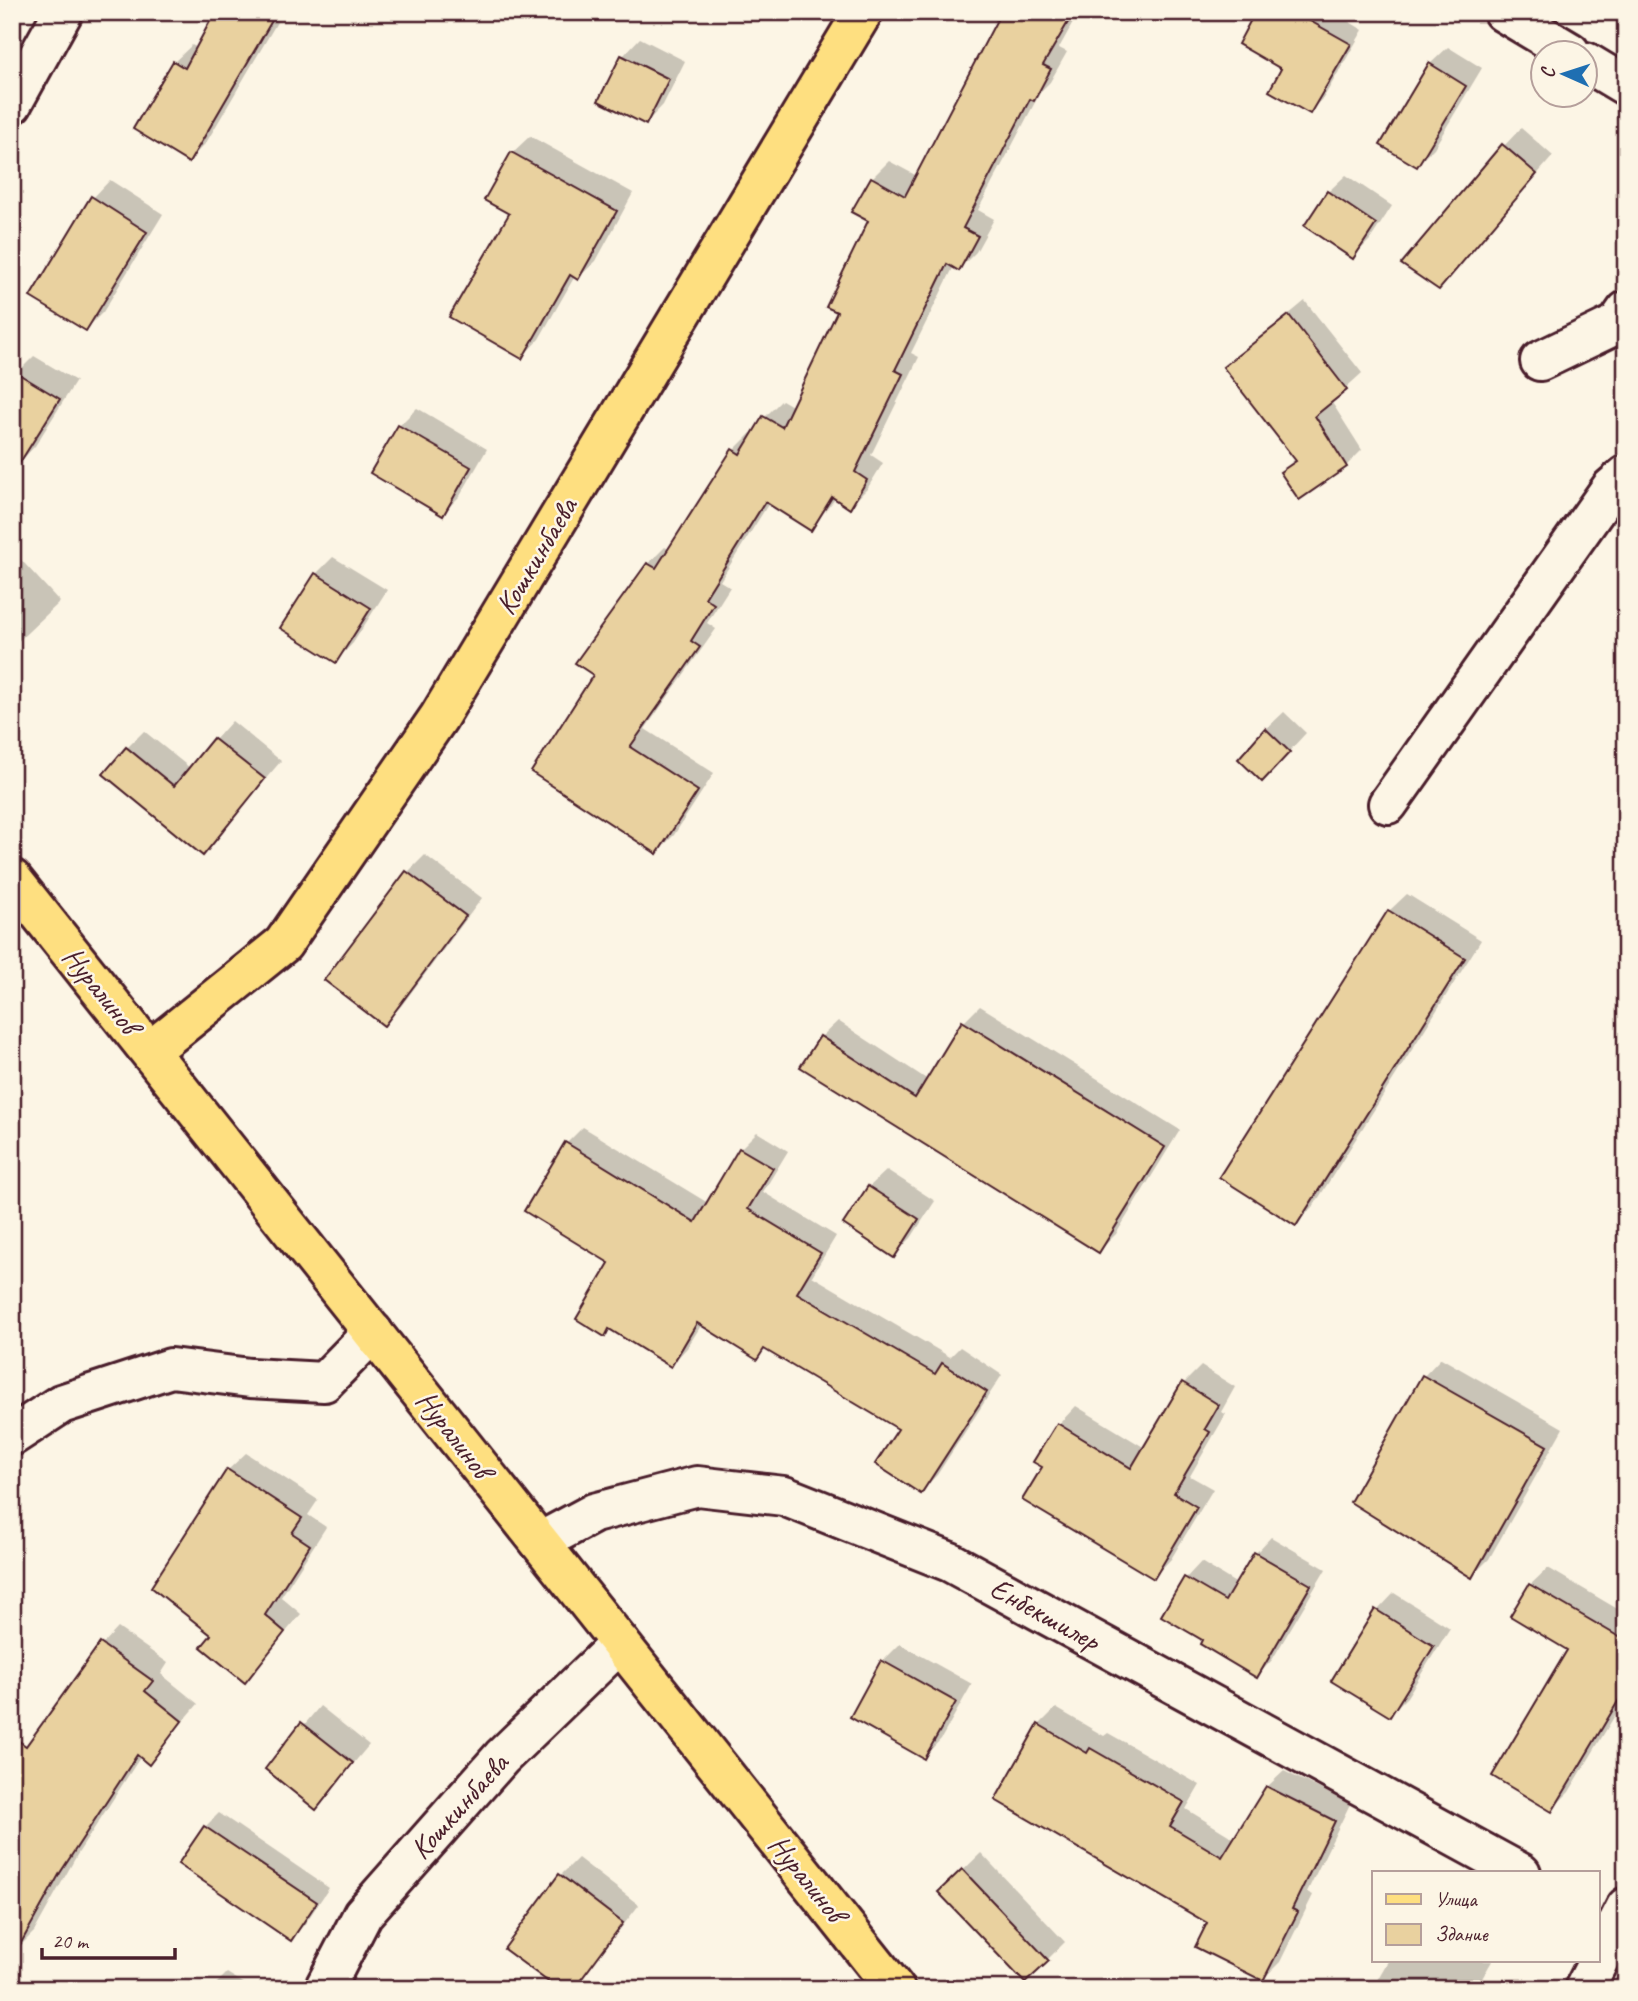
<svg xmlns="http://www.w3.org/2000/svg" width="1638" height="2001" font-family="Caveat,sans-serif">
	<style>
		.shadow { fill: #0003 }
		.building { fill: #e9d19f; stroke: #4a1f2b; stroke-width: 2 }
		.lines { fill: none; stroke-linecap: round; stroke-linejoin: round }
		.minor-casing { stroke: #4a1f2b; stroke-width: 44 }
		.major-casing { stroke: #4a1f2b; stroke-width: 44 }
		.minor { stroke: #fcf5e5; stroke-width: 38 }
		.major { stroke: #fedf80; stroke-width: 38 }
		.labels { text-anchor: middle; stroke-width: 5; stroke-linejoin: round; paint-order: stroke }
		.street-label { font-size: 30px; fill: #4a1f2b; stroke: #fcf5e5 }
	</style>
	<rect width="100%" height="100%" fill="#fcf5e5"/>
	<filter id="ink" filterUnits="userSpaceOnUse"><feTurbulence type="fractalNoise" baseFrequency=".0143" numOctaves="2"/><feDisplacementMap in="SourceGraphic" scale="14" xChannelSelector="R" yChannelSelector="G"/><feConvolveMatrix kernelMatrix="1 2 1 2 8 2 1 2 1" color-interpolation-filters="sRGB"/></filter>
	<g filter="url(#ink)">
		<g class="shadow">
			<path d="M217 12H283L206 143 189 160 174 62 192 45 197 48Z"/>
			<path d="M1003 12H1079L1059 48 1067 52 1050 82 1041 91 978 210 994 219 976 252 959 269 954 266 911 353 919 357 871 455 883 463 867 489 850 506 836 498 811 528 769 503 720 581 730 587 707 623 716 629 645 729 714 773 674 835 657 852 595 675 648 564 665 547 670 550 734 450 751 433 753 435 765 417 782 400 794 407 840 311 870 220 872 178 889 161 917 176Z"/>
			<path d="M1257 12H1333L1363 30 1324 97 1310 111 1284 68Z"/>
			<path d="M640 38 685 61 663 105 646 123 601 100 623 56Z"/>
			<path d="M1448 47 1482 68 1434 148 1417 165 1430 64Z"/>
			<path d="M1521 128 1553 156 1439 287 1504 146Z"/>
			<path d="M530 136 633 193 596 261 578 278 575 276 539 339 522 357 511 213 512 153Z"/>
			<path d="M1346 175 1392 206 1370 240 1353 257 1328 192Z"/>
			<path d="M110 180 163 214 103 312 86 329 93 198Z"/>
			<path d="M1305 301 1362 373 1331 401 1362 450 1346 466 1282 472 1296 458 1225 367Z"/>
			<path d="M34 356 76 381 35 446 18 464 17 373Z"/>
			<path d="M417 408 487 449 460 496 442 514 372 473 399 426Z"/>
			<path d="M12 550 60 602 12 647Z"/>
			<path d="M333 557 387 590 353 643 336 661 316 574Z"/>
			<path d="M1284 712 1306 733 1279 762 1266 729Z"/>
			<path d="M232 721 281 761 202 853 127 748 144 731 190 768Z"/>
			<path d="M425 855 482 898 401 1006 384 1023 327 980 408 872Z"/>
			<path d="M1407 894 1481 940 1313 1207 1296 1224 1389 911Z"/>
			<path d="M980 1006 1180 1130 1116 1234 1099 1251 821 1037 838 1021 928 1080 963 1023Z"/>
			<path d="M583 1127 708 1203 740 1149 757 1132 788 1151 763 1192 836 1236 812 1276 950 1357 960 1347 1002 1375 937 1475 921 1491 901 1428 766 1348 757 1357 702 1324 687 1348 671 1365 611 1328 605 1335 612 1262 566 1144Z"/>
			<path d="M887 1170 935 1201 911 1238 894 1255 869 1187Z"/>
			<path d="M1441 1358 1563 1428 1489 1559 1472 1576 1352 1501 1424 1376Z"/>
			<path d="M1201 1366 1235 1387 1221 1412 1226 1414 1190 1476 1213 1489 1171 1559 1154 1577 1044 1466 1035 1462 1059 1424 1076 1406 1145 1448 1184 1383Z"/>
			<path d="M246 1453 318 1500 308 1515 326 1527 281 1597 301 1614 245 1680 214 1635 228 1470Z"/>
			<path d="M1271 1537 1326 1569 1272 1660 1257 1676 1163 1615 1186 1578 1201 1562 1237 1584 1256 1553Z"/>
			<path d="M1548 1568 1626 1614V1697L1569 1792 1551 1810 1569 1649 1530 1585Z"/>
			<path d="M1394 1593 1450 1628 1407 1697 1389 1715 1377 1611Z"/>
			<path d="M118 1628 168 1663 161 1674 198 1704 149 1762 141 1756 77 1855 34 1932 17 1949 102 1645Z"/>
			<path d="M900 1644 972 1684 941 1739 924 1757 883 1661Z"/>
			<path d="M320 1706 369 1745 316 1808 267 1769Z"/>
			<path d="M1056 1708 1104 1736 1108 1733 1200 1785 1186 1809 1235 1839 1267 1787 1284 1771 1350 1804 1307 1892 1313 1895 1280 1962 1263 1979 1039 1725Z"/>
			<path d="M219 1813 329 1888 304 1925 290 1939 180 1864 205 1827Z"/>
			<path d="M981 1853 1065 1942 1047 1960 941 1892Z"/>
			<path d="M578 1858 639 1905 573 1989 560 1876Z"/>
			<path d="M1388 1961H1492L1476 1989H1372Z"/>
			<path d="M227 1973 253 1989H211Z"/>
			<path d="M22 1979 50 1989H12Z"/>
		</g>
		<g class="building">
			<path d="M215 12H277L189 163 133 129 173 61 185 68Z"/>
			<path d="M1001 12H1074L1043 65 1051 69 1034 101 1030 99 963 228 978 236 959 271 947 264 895 370 903 374 855 472 867 480 850 509 832 497 811 531 765 502 705 598 714 604 691 641 700 647 630 747 698 791 657 854 531 772 593 675 575 663 647 563 656 568 732 449 740 454 763 416 782 427 837 312 826 307 868 221 851 212 871 177 905 196Z"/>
			<path d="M1255 12H1294L1351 44 1310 114 1269 91 1281 69 1238 44Z"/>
			<path d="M621 55 669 79 646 125 598 101Z"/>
			<path d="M1429 63 1466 86 1417 167 1380 145Z"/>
			<path d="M1502 144 1537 174 1439 290 1401 264Z"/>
			<path d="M511 152 617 211 578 280 570 275 522 359 449 317 509 214 484 200Z"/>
			<path d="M1327 191 1376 224 1353 259 1304 226Z"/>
			<path d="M91 196 147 232 86 331 30 297Z"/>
			<path d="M1289 315 1347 390 1315 416 1347 467 1299 500 1280 472 1296 461 1223 367Z"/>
			<path d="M12 370 60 399 12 475Z"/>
			<path d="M398 425 471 467 443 516 370 473Z"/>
			<path d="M315 573 371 608 336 663 280 628Z"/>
			<path d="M1265 728 1290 752 1262 782 1238 759Z"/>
			<path d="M213 738 265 779 203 856 103 774 126 747 174 786Z"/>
			<path d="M406 871 466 916 384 1026 324 980Z"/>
			<path d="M1388 910 1465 958 1296 1226 1219 1177Z"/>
			<path d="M962 1021 1165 1147 1099 1253 800 1067 820 1036 915 1098Z"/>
			<path d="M565 1142 695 1222 739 1148 773 1168 748 1209 821 1253 797 1293 935 1374 942 1363 987 1392 921 1494 875 1464 898 1429 764 1349 757 1360 697 1323 671 1367 609 1329 605 1337 576 1319 609 1263 524 1211Z"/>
			<path d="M868 1186 919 1219 894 1258 843 1224Z"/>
			<path d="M1422 1375 1547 1446 1472 1578 1350 1502Z"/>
			<path d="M1182 1382 1219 1405 1205 1429 1210 1432 1174 1493 1197 1507 1154 1579 1022 1500 1042 1467 1033 1462 1057 1423 1131 1468Z"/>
			<path d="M227 1469 302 1518 292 1533 310 1545 265 1615 285 1632 245 1683 201 1647 211 1635 151 1587Z"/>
			<path d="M1254 1552 1311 1585 1257 1678 1200 1644 1202 1640 1161 1616 1184 1577 1225 1601Z"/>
			<path d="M1529 1584 1626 1641V1688L1552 1812 1492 1776 1567 1650 1510 1616Z"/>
			<path d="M1375 1609 1434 1646 1390 1717 1331 1681Z"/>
			<path d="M100 1643 153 1681 145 1691 182 1721 149 1765 137 1755 60 1873 12 1959V1736L26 1746Z"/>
			<path d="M881 1660 956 1702 924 1759 850 1717Z"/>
			<path d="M301 1722 353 1763 316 1810 265 1769Z"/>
			<path d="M1038 1724 1087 1753 1090 1748 1184 1802 1170 1826 1222 1857 1266 1786 1335 1821 1292 1909 1298 1912 1263 1981 1195 1947 1207 1923 995 1800Z"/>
			<path d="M204 1826 317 1902 291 1941 178 1864Z"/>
			<path d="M962 1869 1049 1961 1025 1983 938 1892Z"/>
			<path d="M559 1874 623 1923 574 1989H558L504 1949Z"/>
		</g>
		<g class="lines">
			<g class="minor-casing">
				<g id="minor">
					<path d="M1503 12 1570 52"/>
					<path d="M1586 62 1626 86"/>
					<path d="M12 104 63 12"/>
					<path d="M1540 361 1617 324 1626 311"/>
					<path d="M1388 804 1611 488 1626 475"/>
					<path d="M12 1436 61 1404 171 1368 250 1378 324 1382 373 1332"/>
					<path d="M540 1542 594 1513 697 1486 784 1496 950 1562 1521 1873"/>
					<path d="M324 1989 363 1914 502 1757 620 1643"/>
					<path d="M1584 1989 1626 1907"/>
				</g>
			</g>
			<g class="major-casing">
				<g id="major">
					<path d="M12 879 895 1989"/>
					<path d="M150 1051 283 944 439 717 863 12"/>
				</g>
			</g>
			<use href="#minor" class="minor"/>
			<use href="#major" class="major"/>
		</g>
	</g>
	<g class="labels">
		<g class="street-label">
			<text transform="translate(536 556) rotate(-59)" y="10">Кошкинбаева</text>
			<text transform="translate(101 990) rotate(51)" y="10">Нуралинов</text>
			<text transform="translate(454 1434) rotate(52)" y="10">Нуралинов</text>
			<text transform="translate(1045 1614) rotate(29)" y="10">Енбекшилер</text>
			<text transform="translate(459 1806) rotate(-48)" y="10">Кошкинбаева</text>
			<text transform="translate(807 1878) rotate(51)" y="10">Нуралинов</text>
		</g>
	</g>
	<rect width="1638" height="2001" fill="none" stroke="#fcf5e5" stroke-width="42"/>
	<rect x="21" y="21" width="1596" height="1959" fill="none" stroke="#4a1f2b" stroke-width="2.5" filter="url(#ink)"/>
	<rect x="1372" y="1871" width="228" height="91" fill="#fcf5e5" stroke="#b59f9b" stroke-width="2"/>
	<rect x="1386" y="1894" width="35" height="10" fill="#fedf80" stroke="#b59f9b" stroke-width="2"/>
	<text x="1435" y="1906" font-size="21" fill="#4a1f2b">Улица</text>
	<rect x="1386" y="1924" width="35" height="21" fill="#e9d19f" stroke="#b59f9b" stroke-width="2"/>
	<text x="1435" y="1941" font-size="21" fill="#4a1f2b">Здание</text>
	<g transform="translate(1564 74) rotate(273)"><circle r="33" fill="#fcf5e5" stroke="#b59f9b" stroke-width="2"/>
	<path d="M0-5L12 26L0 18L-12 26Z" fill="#1f6fb2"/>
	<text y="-10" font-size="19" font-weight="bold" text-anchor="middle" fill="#4a1f2b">С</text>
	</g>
	<path d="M42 1948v10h133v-10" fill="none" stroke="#4a1f2b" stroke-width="3.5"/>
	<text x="52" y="1948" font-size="21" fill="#4a1f2b" stroke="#fcf5e5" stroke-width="5" paint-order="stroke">20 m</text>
</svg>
